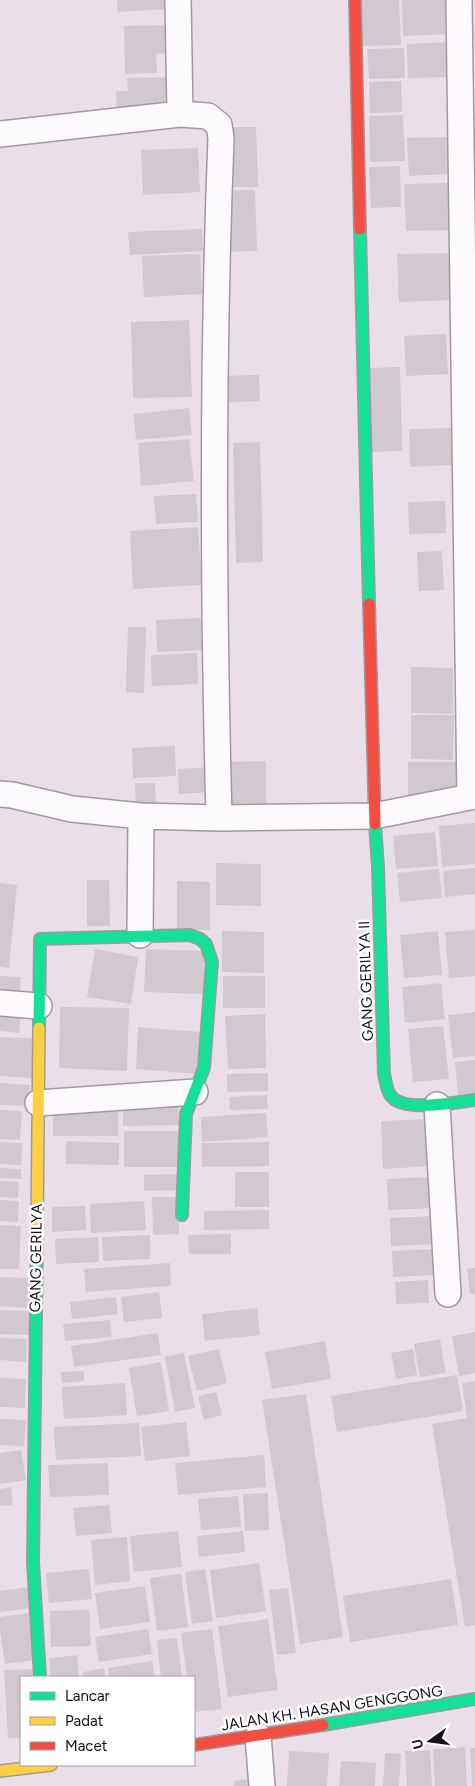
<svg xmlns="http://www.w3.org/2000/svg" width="475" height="1786" viewBox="0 0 475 1786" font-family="Figtree,sans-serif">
	<rect width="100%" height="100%" fill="#eadfe8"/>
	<path fill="#d2c9d0" d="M117 0H172V9L118 12Z
		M360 0H399L401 45 361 46Z
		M402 0H451L452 34 403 36Z
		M174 25 175 53 156 54 157 73 125 74 124 26Z
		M449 42 450 77 408 78 407 44Z
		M404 48 405 78 369 79 367 49Z
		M174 77 175 115 117 116 116 91H128L127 78Z
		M401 81 402 112 370 113 369 82Z
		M403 115 405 161 370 162 369 116Z
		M226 127H256L258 187H227Z
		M448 137 449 174 409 176 407 138Z
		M198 148 200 192 143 195 141 150Z
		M400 166 401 207 371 208 369 167Z
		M449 183 451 230 406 231 404 184Z
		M224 190H255L257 251 225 252Z
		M202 229 203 251 130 255 128 232Z
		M451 253 453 300 399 302 397 254Z
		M200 254 202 294 144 297 142 256Z
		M189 320 192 397 133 398 131 322Z
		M446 334 448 374 406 376 404 336Z
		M400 367 402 451 372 452 370 368Z
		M259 375 260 401 221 403V376Z
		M189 408 192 435 136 440 134 414Z
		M451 428 452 465 410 467 409 429Z
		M189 439 194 481 141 486 138 443Z
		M260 442 263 562 236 563 233 443Z
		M196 494 198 522 156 524 154 496Z
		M445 501 446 533 409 534 408 502Z
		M198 527 202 585 133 589 130 531Z
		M442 551 444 590 419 591 417 552Z
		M201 618 203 650 157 652 156 620Z
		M128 627H146L144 693 126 692Z
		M197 653 198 684 152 686 151 655Z
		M411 667 453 668V714L411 713Z
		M411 715H454L453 760 411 759Z
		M175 746 176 776 133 778 132 748Z
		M266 761V808H230L229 762Z
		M408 762H458V797L408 796Z
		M210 767 211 792 179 794 178 769Z
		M135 783H155L156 810H136Z
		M475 823V864L442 867 439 826Z
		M435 832 438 866 396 869 393 836Z
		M216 863 261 864V906L216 905Z
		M475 868V894L445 897 443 871Z
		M439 869 442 898 400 902 397 873Z
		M87 880H109L110 926H87Z
		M177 881 210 882V930H177Z
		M0 883 17 885 9 968 0 967Z
		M475 930V976L449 978 445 932Z
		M222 931 264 932V973L222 972Z
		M438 931 442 975 404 978 400 935Z
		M95 949 138 957 131 1004 87 997Z
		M146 949 205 951 203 994 144 992Z
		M0 976 21 977 19 1000 0 998Z
		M223 976H265V1008H223Z
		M441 983 445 1019 405 1023 402 987Z
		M60 1007 129 1008 127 1071 59 1068Z
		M0 1011 21 1013 19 1033 0 1031Z
		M475 1012V1056L453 1058 448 1015Z
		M265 1014 266 1068 228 1069 225 1016Z
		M443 1026 449 1079 413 1082 408 1029Z
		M138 1027 200 1032 197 1074 136 1069Z
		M0 1037 33 1038 32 1078 0 1076Z
		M475 1060V1094L458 1095 455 1062Z
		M268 1073V1091L227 1092V1074Z
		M0 1083 30 1085 29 1106 0 1105Z
		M267 1095 268 1109 230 1110 229 1097Z
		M178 1103 179 1125 123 1126V1105Z
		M53 1108H118V1136H53Z
		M0 1110 22 1111 20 1140 0 1139Z
		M266 1113 268 1137 202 1142 201 1117Z
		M431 1119 433 1166 383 1169 381 1121Z
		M124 1131H178V1167H124Z
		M66 1141 119 1143V1165L66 1164Z
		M0 1142 22 1143 21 1165 0 1164Z
		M269 1142V1166L202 1167V1143Z
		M0 1168 21 1169V1179L0 1178Z
		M235 1172H269V1207H235Z
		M179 1174V1190L144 1191V1175Z
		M432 1177 434 1208 388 1210 387 1179Z
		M0 1181 19 1182 18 1198 0 1197Z
		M152 1197H179V1234L153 1235Z
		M0 1200 19 1201 18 1222 0 1221Z
		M144 1201 146 1230 91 1233 90 1204Z
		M85 1206 86 1230 52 1232V1207Z
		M269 1210V1229L204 1230V1211Z
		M435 1216 436 1244 391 1246 390 1218Z
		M0 1225 21 1226 19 1269H0Z
		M231 1234V1254H189L188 1235Z
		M150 1235V1259L103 1261 102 1237Z
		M98 1237 99 1262 56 1264 55 1239Z
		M436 1249 437 1275 393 1277 392 1251Z
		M170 1263 171 1286 86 1292 84 1269Z
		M475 1268V1294H470L467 1269Z
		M0 1277 31 1278 29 1308 0 1306Z
		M428 1280 429 1303 396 1304 395 1282Z
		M159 1292 162 1318 124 1322 121 1297Z
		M116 1297 118 1314 72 1319 70 1302Z
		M257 1308 260 1335 205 1341 202 1314Z
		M0 1310 30 1311 29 1335 0 1334Z
		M110 1320 112 1337 65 1341 63 1324Z
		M475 1332V1373L459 1376 452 1336Z
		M158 1333 161 1355 74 1367 71 1346Z
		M0 1338 27 1339 26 1362 0 1360Z
		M440 1339 446 1373 420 1377 414 1344Z
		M325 1341 331 1379 272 1389 265 1352Z
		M219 1349 227 1383 197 1391 188 1356Z
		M413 1349 417 1375 396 1379 391 1353Z
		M184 1353 195 1408 175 1412 165 1357Z
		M161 1362 169 1411 137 1416 129 1368Z
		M84 1371V1381L62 1383 61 1372Z
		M457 1375 463 1411 337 1432 331 1396Z
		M0 1378 26 1379 25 1408 0 1407Z
		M475 1381V1625L465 1627 432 1424 467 1418 462 1383Z
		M125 1383 127 1415 64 1419 62 1387Z
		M216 1392 222 1415 204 1420 198 1396Z
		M306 1394 343 1637 300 1644 262 1400Z
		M0 1419 26 1420 24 1446 0 1445Z
		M186 1422 190 1456 145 1461 141 1427Z
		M139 1423 141 1456 56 1460 54 1427Z
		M21 1450 26 1480 0 1484V1453Z
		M264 1455 266 1487 178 1495 175 1463Z
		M108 1463 109 1495 50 1497 48 1465Z
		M11 1487 13 1505 0 1506V1489Z
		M268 1493 269 1530 245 1531 243 1494Z
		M238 1496 241 1527 201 1530 198 1499Z
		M109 1505 112 1533 76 1536 73 1508Z
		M178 1531 182 1567 134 1572 130 1536Z
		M243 1531 245 1552 199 1557 197 1536Z
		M127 1537 130 1581 95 1585 91 1540Z
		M259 1563 266 1611 216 1618 210 1570Z
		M89 1569 92 1599 49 1603 46 1573Z
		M205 1569 213 1621 192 1624 185 1572Z
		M181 1574 188 1627 157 1631 150 1578Z
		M451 1579 458 1625 350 1642 343 1596Z
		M145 1586 150 1622 100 1629 95 1593Z
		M29 1587 32 1608 0 1612V1591Z
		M288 1588 296 1653 277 1655 269 1590Z
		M89 1610 91 1646 51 1647 50 1611Z
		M30 1613 36 1660 5 1664 0 1631V1617Z
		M268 1619 278 1690 228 1697 218 1626Z
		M148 1629 152 1654 99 1662 95 1637Z
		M212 1629 222 1709 194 1712V1677H187L181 1633Z
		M177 1638 182 1677H161L157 1640Z
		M77 1655 79 1677H51L49 1658Z
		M152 1661 155 1677H109L108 1668Z
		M104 1668 106 1677H84L83 1672Z
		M34 1669V1677H21V1738H8L4 1670Z
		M465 1747 467 1786H435L433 1749Z
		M470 1748H475V1786H472Z
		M430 1750 432 1786H407L405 1751Z
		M289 1751 329 1753 327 1786H287Z
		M385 1753 401 1754 399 1786H383Z
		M341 1761 376 1763 375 1786H339Z
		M255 1778 256 1786H234L233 1781Z"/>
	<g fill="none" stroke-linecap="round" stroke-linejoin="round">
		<defs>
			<path id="street" d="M178 0 180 114
				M459 0 470 797
				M0 134 180 114 208 116 219 125 221 138C212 365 213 592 219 818
				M0 794 12 795 72 809 141 816 219 818 374 816 475 796
				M140 935 141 816
				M0 1003 39 1006
				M38 1103 195 1092
				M437 1105 448 1294
				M258 1736 262 1786"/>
			<path id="fast" d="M360 229 369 604
				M375 824 378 867 384 1074C386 1081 386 1090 391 1096 404 1113 456 1102 475 1100
				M39 1028 40 939 190 935 200 939 206 944 212 962 204 1068 186 1114 182 1215
				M37 1226 33 1562 40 1677
				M323 1725 475 1699"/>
			<path id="slow" d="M37 1226 39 1028
				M0 1771 51 1765"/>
			<path id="jam" d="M355 0 360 229
				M369 604 375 824
				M194 1745 323 1725"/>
		</defs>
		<use href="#street" stroke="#a0999f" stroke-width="28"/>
		<use href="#fast" stroke="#a0999f" stroke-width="14"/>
		<use href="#slow" stroke="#a0999f" stroke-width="14"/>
		<use href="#jam" stroke="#a0999f" stroke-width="14"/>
		<use href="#street" stroke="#fcfafc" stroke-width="25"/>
		<use href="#fast" stroke="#16e098" stroke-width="11"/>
		<use href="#slow" stroke="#ffcf43" stroke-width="11"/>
		<use href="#jam" stroke="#f24e42" stroke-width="11"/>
	</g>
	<g text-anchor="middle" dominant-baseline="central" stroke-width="5" stroke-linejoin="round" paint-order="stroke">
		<g font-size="15" fill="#150f15" stroke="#fff">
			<text transform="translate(366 981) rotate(-92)">GANG GERILYA II</text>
			<text transform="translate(36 1258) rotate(-89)">GANG GERILYA</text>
			<text transform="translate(332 1708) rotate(-9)">JALAN KH. HASAN GENGGONG</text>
		</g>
	</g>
	<rect x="20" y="1676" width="175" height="90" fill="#ffffff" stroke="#a19fa1"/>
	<rect x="30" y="1692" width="25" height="8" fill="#16e098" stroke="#a19fa1"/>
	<text x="65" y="1701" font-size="15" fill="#150f15">Lancar</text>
	<rect x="30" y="1717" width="25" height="8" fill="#ffcf43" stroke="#a19fa1"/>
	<text x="65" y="1726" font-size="15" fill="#150f15">Padat</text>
	<rect x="30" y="1742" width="25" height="8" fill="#f24e42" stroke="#a19fa1"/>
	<text x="65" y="1751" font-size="15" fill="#150f15">Macet</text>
	<g transform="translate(430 1741) rotate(256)" stroke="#ffffff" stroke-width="4" paint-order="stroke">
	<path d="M0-4L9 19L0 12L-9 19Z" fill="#150f15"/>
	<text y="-8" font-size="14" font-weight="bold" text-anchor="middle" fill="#150f15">U</text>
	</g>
</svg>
